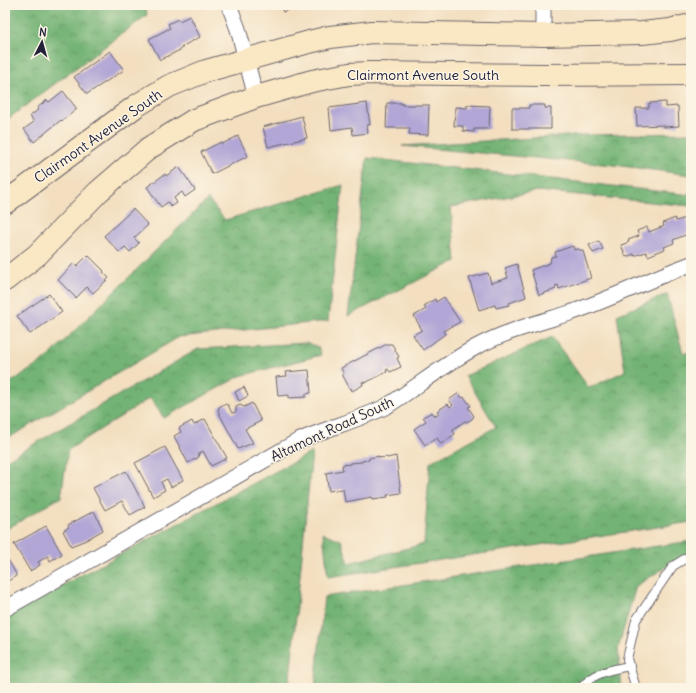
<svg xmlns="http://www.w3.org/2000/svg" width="696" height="693" viewBox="0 0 696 693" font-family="Delius,sans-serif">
	<defs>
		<pattern id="forest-crowns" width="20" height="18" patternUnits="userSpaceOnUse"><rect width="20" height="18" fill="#73b374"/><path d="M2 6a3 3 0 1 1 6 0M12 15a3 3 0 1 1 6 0" fill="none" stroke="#5e9160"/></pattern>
	</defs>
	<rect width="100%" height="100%" fill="#fcf5e5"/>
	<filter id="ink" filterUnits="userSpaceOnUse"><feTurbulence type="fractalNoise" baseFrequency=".025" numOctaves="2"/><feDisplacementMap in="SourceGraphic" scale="8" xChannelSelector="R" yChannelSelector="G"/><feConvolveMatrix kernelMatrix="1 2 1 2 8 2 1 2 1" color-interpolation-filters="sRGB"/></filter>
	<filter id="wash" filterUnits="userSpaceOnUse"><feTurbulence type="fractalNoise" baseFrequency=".012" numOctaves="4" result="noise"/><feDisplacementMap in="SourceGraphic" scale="16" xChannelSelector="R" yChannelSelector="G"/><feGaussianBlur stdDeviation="0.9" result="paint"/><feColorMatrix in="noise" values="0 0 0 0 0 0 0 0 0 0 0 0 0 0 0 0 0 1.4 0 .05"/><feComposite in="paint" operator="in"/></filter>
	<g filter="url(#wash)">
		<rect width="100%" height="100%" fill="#f3dfc0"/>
		<path fill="url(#forest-crowns)" stroke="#4a6a58" d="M5 5H145L147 15 5 121Z
			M691 133V175L614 165 402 146 584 135Z
			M367 158 691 195V206L538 191 451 207 456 261 348 316Z
			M343 185 328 321 179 337 5 440V386L45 360 208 199 225 220Z
			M667 294 683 353 691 352V522L328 577 323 533 341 540 349 563 424 544 430 462 496 427 465 376 552 337 589 388 625 371 617 315Z
			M306 343 318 347 321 355 240 376 164 418 150 398 68 450 61 497 5 530V461L198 349Z
			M312 452 289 688H5V616Z
			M691 541V551L636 586 618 649 622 688H315L324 597Z"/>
		<g id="blocks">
			<path fill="#b1a6d6" d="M281 5H315L296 11 295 8 283 12Z
				M190 16 200 37 181 47 182 49 160 60 149 39 170 28 168 24 178 19 179 21Z
				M110 51 124 70 87 94 74 77Z
				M63 91 77 109 62 121 61 120 34 142 24 129 34 122 30 116 38 110 37 108 47 100 49 102Z
				M666 102V107L678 106 679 126 664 127V125L637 126 636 108H649V103Z
				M367 103 370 125H367L368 133 353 135 352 127 331 130 329 108Z
				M387 103H402V105H429L428 135 409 134 410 128H386Z
				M467 105 490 106 489 129H474V132L463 131V126H454L455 107 467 108Z
				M529 105H545V108H551V129H512V108H529Z
				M302 116 307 138 268 147 263 127Z
				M238 136 248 156 212 174 201 152 221 142 222 144Z
				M5 152 10 159 5 163Z
				M179 167 195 190 185 197 182 192 174 198 177 203 171 207 168 202 161 207 147 187 165 174 166 176Z
				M133 209 148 225 134 238 139 243 130 252 125 247 119 252 104 236Z
				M675 218 676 221 686 218 691 232 687 233 688 234 673 240 674 243 664 247 665 249 648 256 646 252 634 256V254L626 257 621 245 629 242 628 240 639 236 637 231 647 227 649 232 664 226 663 223Z
				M599 241 603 249 593 253 589 245Z
				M573 246 574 250 578 249 583 251 591 278 559 289 558 285 555 286 556 289 539 295 531 270 550 263 551 257 556 256 555 252Z
				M88 255 104 271 103 272 109 278 93 293 87 287 76 298 58 280 74 263 77 266Z
				M517 264 526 297 509 303V305L496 308 495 305 479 310 469 278 488 273 491 283 508 278 505 268Z
				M49 294 62 312 30 334 17 316Z
				M444 297 460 322 443 331 445 334 423 350 413 335 422 330 414 316 426 309 424 306 435 299 436 302Z
				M387 344H392L399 357 397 358 401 367 390 372 388 369 386 370 387 372 365 383 364 382H362L363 385 352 391 351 388 350 389 342 374H344L341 368Z
				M309 370 311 393 306 394V397L289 398V395L278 396 276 377 287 376 286 372Z
				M244 387 248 396 239 401 235 392Z
				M459 393 462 398 464 397 471 406 468 407 474 416 472 419 467 422 465 421 452 430 455 434 441 444 437 438 425 445 414 429 426 421 423 417 432 412 434 415 436 414V416L439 414 437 411 448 404 450 407 453 405 449 400Z
				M252 403 261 421 245 429 253 443 238 449 218 411 219 407 224 404 228 405 232 413 236 412V407L240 405 244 407Z
				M205 419 227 458 211 466 203 451 198 454 199 457 188 463 174 436 181 432 179 428 192 421 194 425Z
				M165 447 183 480 171 487 167 479 161 482 165 490 153 497 135 463Z
				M379 456V458L386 457 387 458 396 456 401 493 387 495 388 497 373 499 372 497 345 502 343 489 329 491 326 473 343 470 342 465 350 464V463L362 462V461L369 460V458Z
				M126 471 145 507 130 515 122 501 105 510 93 488Z
				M94 511 103 530 86 540 71 546 63 531 69 527 68 525Z
				M46 526 62 554 50 561 48 556 38 562 40 565 30 571 14 544Z
				M5 554 16 574V576L8 581 5 575Z"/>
		</g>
	</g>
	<g filter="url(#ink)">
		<use href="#blocks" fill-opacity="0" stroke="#6b646a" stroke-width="1"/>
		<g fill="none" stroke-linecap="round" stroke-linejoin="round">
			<defs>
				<path id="lane" d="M581 688C592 673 612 669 630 666
					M636 688 627 659 636 620 673 566 691 555"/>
				<path id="street" d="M229 5 238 29 256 97
					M543 35V5
					M5 609 298 441C327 428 359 420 387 406 417 387 445 364 476 347 506 331 538 323 570 313 611 299 650 279 691 264"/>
				<path id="secondary" d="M5 203 136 106 169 86 206 71 309 42 330 37 372 32 543 35 642 33 670 30 691 25
					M5 280 37 255 98 192 149 148 194 120 256 97 312 81 349 74 369 73 542 75 691 74"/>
			</defs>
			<use href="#lane" stroke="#6b646a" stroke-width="10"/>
			<use href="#street" stroke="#6b646a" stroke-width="17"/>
			<use href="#secondary" stroke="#6b646a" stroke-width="24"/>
			<use href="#lane" stroke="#fff" stroke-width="8"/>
			<use href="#street" stroke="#fff" stroke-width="15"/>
			<use href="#secondary" stroke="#fae7c3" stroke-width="22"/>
		</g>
	</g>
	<g text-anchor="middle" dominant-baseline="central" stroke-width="3" stroke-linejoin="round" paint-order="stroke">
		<g font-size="14" fill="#22223b" stroke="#fcf5e5">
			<text x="423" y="75">Clairmont Avenue South</text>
			<text transform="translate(98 136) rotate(-35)">Clairmont Avenue South</text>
			<text transform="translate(332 429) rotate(-25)">Altamont Road South</text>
		</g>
	</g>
	<rect width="696" height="693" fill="none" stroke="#fcf5e5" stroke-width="20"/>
	<g transform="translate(42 42) rotate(6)" stroke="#fcf5e5" stroke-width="3" paint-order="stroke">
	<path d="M0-3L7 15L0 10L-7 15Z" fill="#22223b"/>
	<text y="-6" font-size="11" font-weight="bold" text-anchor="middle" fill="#22223b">N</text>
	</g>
</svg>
